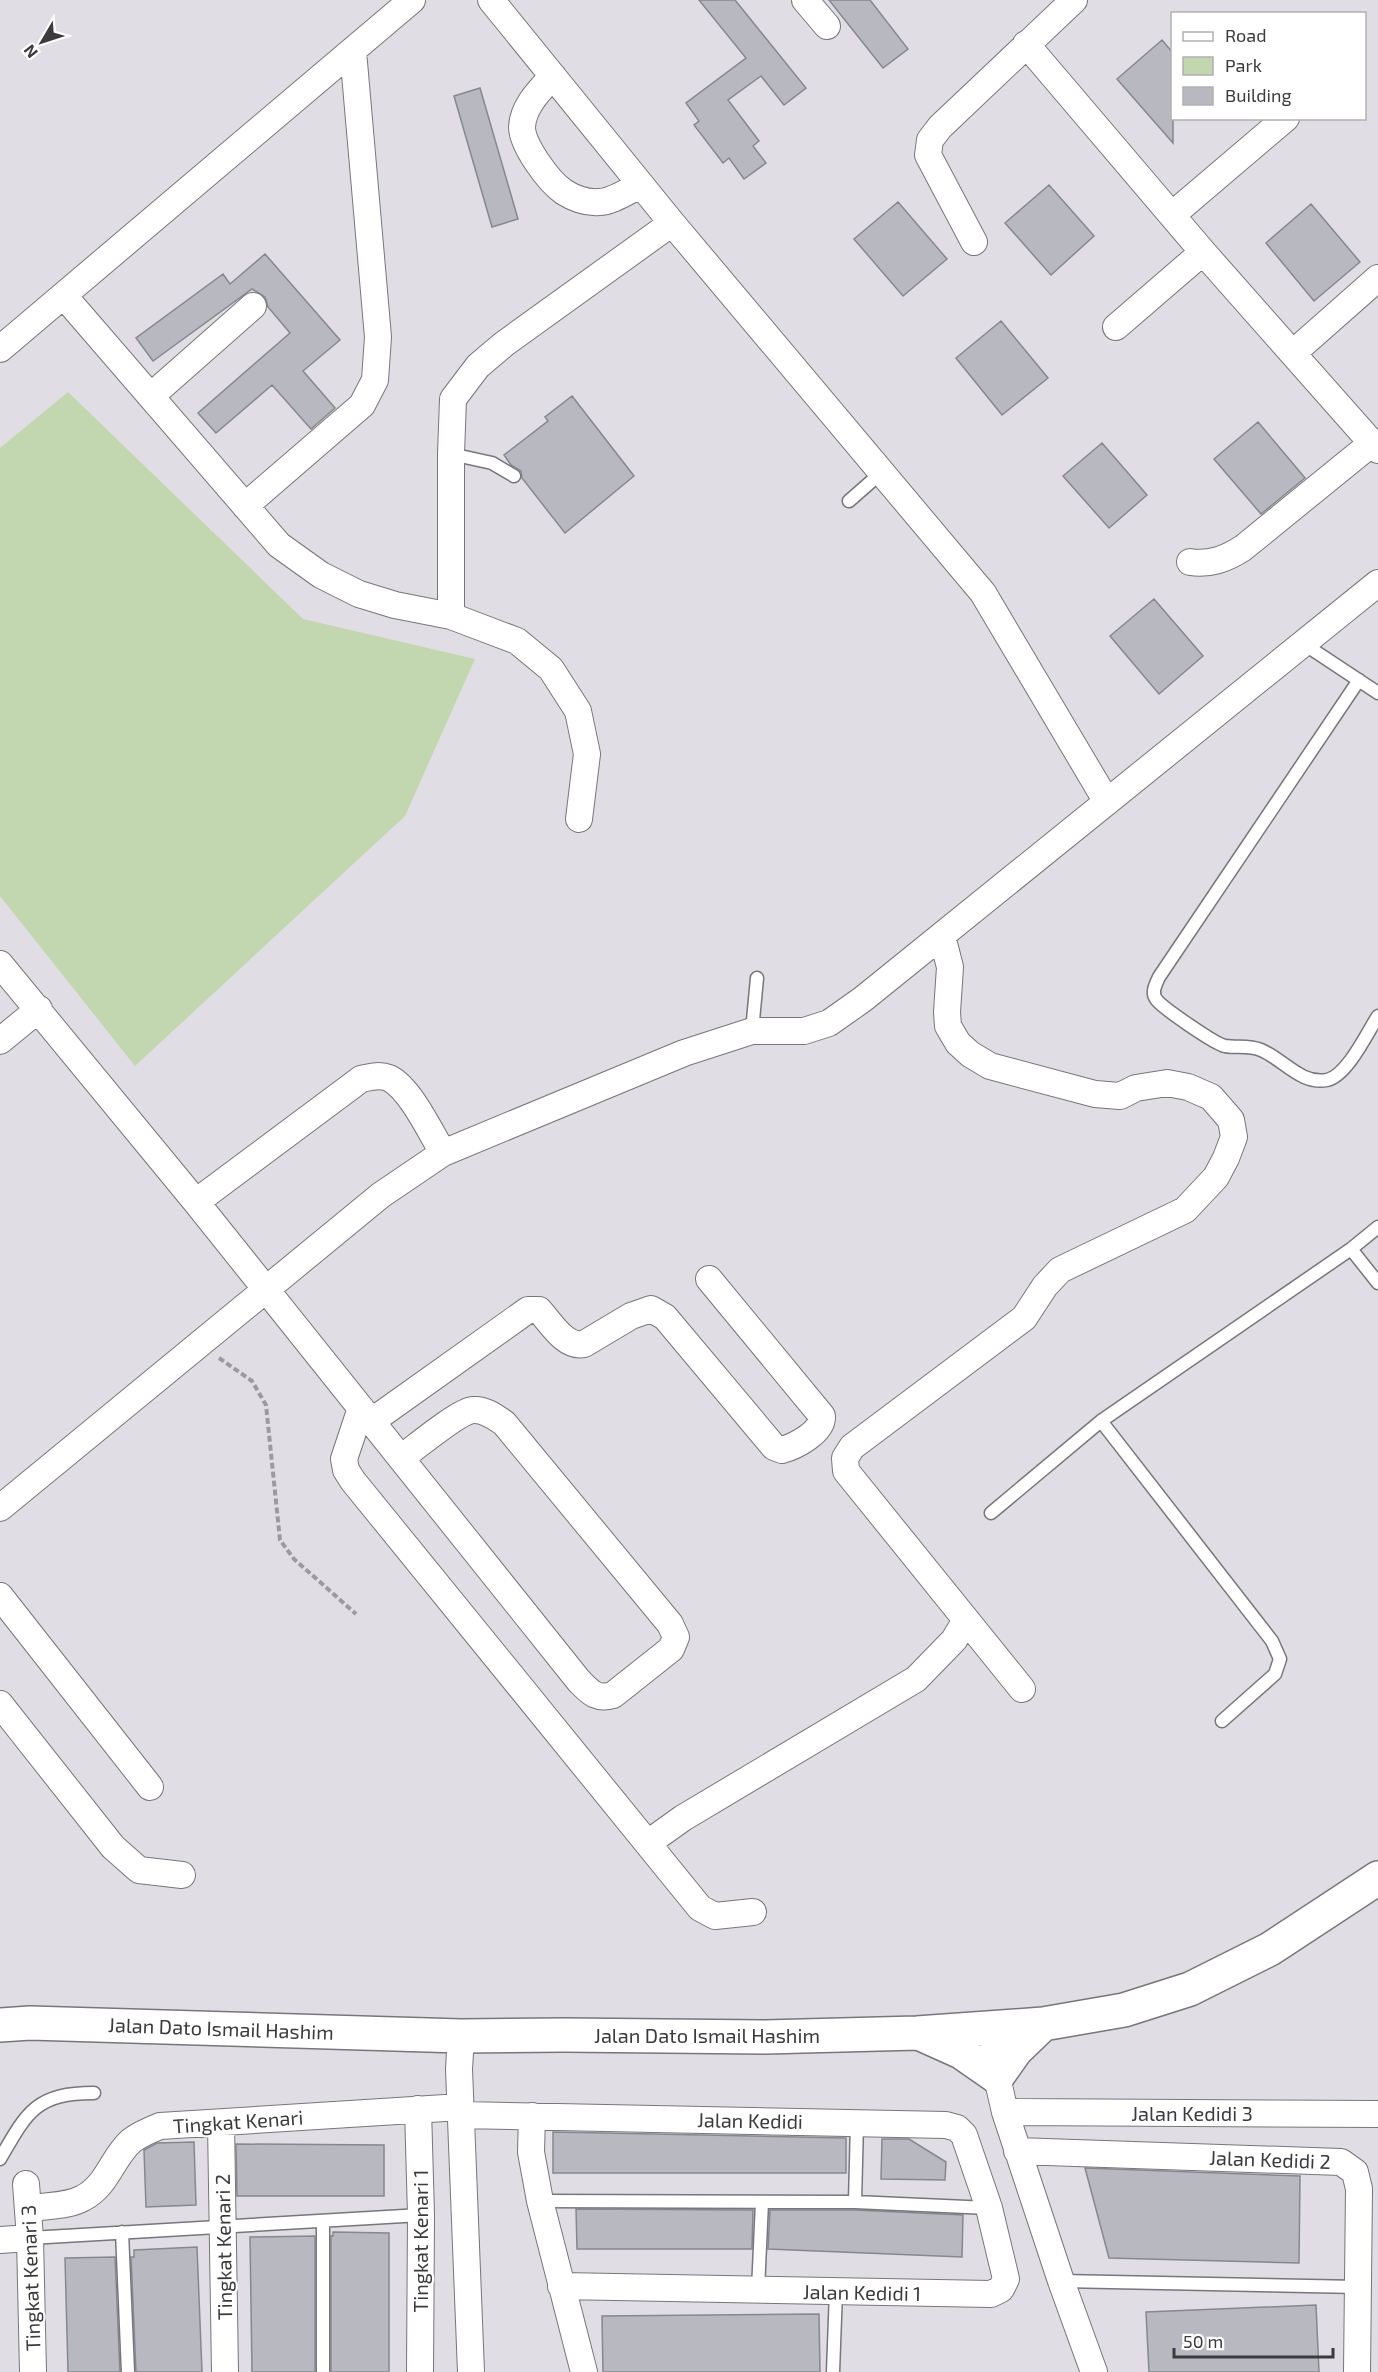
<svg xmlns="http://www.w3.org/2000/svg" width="1378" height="2372" viewBox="0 0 1378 2372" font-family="'Exo 2',sans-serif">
	<rect width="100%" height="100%" fill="#e1dde4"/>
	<path fill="#c2d6b0" d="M68 392 303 619 475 659 405 816 135 1066 0 896V448Z"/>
	<path fill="#b8b9c0" stroke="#87878e" stroke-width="1.5" d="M699 0H735L806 88 784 105 761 76 728 100 759 141 753 146 766 163 744 179 729 158 723 163 694 125 699 121 686 103 746 58Z
		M829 0H870L908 49 883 68Z
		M1162 40 1173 53V143L1117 79Z
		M480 88 518 219 492 227 454 96Z
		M1049 185 1094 236 1051 275 1005 223Z
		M898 202 947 259 903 296 854 239Z
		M1311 204 1360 262 1314 301 1266 243Z
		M265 254 340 340 303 371 335 408 311 429 272 385 216 433 198 413 290 333 268 307 265 297 252 289 153 361 136 338 223 274 230 284Z
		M1001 321 1048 378 1002 415 956 358Z
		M572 396 634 476 565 533 522 478 521 471 511 465 504 455 548 421 545 417Z
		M1258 422 1305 478 1261 514 1214 459Z
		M1102 443 1147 495 1109 528 1063 476Z
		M1154 599 1203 656 1159 694 1110 636Z
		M553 2132 846 2138V2173H553Z
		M882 2139H909L946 2162 945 2180 881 2179Z
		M194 2142 196 2205 146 2207 144 2150 157 2143Z
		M236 2144 384 2145V2196H237Z
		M1085 2168 1300 2176 1299 2263 1109 2258Z
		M576 2209 753 2210 752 2249H577Z
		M770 2210H855L963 2215 962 2257 768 2249Z
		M333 2232 389 2233V2372H331V2236H333Z
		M315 2236V2372H252L250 2237Z
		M197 2247 202 2372H136L131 2257H134V2250Z
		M115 2257 120 2372H68L65 2258Z
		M1316 2305 1319 2372H1149L1146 2312Z
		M819 2314 820 2372H603L602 2316Z"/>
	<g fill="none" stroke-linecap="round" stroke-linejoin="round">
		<defs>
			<path id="lane" d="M451 454 492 463 514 476
				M849 501 882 472
				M1304 644 1378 693
				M1359 680 1159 977C1156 984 1151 992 1156 999 1161 1007 1215 1044 1225 1046 1237 1048 1249 1045 1261 1050 1283 1059 1301 1085 1327 1080 1347 1076 1367 1033 1378 1016
				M752 1031 757 978
				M1351 1249 1378 1283
				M1101 1421 1272 1641 1280 1659 1275 1674 1222 1721
				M991 1513 1101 1421 1351 1249 1378 1227
				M0 2159C27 2112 36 2093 94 2093
				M540 2201 855 2202 989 2208
				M855 2202 857 2122
				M323 2222V2372
				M122 2232 128 2372
				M30 2238 421 2215
				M1061 2281 1359 2287
				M758 2290 762 2202
				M833 2372 836 2291"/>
			<path id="street" d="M491 0 672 223 983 593 1107 802
				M805 0 827 26
				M1026 44 1203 252 1378 450
				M553 76C540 90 523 106 522 127 522 145 549 182 564 192 575 199 586 203 599 202 612 202 629 190 641 185
				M1172 215 1286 118
				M974 242 928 155 930 140 940 127 1074 0
				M64 296 279 545 321 575 359 594 395 605 451 616 517 641 551 669 578 711 587 754 579 819
				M1116 327 1203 252
				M0 349 412 0
				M1293 353 1378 278
				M151 396 253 306
				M245 506 362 405 375 380 378 337 353 51
				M1190 562C1210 565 1226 559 1243 548L1372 443
				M451 616V454L453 399 478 366 504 344 672 223
				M942 936 950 967 947 1012 948 1026 958 1043 970 1054 990 1066 1095 1094 1120 1096 1136 1088 1167 1083 1188 1087 1211 1097 1231 1120 1234 1137 1226 1158 1216 1177 1185 1210 1060 1270 1045 1286 1024 1318 852 1447 845 1458 846 1471 1022 1689
				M0 964 196 1202 579 1681C590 1692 596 1700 613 1695L671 1649 676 1637 670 1624 504 1423C495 1417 485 1409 473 1410 459 1411 415 1448 401 1458
				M0 1041 39 1009
				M196 1202 361 1079C370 1077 379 1074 389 1078 410 1088 431 1133 443 1153
				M361 1408 344 1459 346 1470 353 1481 700 1908 715 1916 753 1912
				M372 1421 528 1310H539C551 1323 565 1348 584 1344L631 1316 651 1309 665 1317 774 1447 782 1450C796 1446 823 1432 822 1416L709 1279
				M0 1508 381 1195 443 1153 684 1053 752 1031H804L829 1023 863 999 1378 583
				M0 1596 150 1787
				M0 1704 113 1847 139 1870 182 1875
				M648 1843 683 1818 916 1679 954 1640 966 1620
				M992 2027 997 2077 1005 2112 1061 2281 1094 2372
				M461 2036 459 2069 471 2372
				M418 2109 421 2215 420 2372
				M1005 2112 1378 2114
				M461 2115 946 2125 957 2128 964 2135 989 2208 1006 2279 1001 2289 991 2294 561 2286
				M532 2116 531 2152 540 2201 584 2372
				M221 2123 225 2372
				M1017 2151 1341 2162 1355 2172 1359 2189 1357 2372
				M26 2184 30 2238 33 2372
				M28 2209C46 2205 67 2207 83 2198 107 2186 112 2158 131 2141 140 2134 150 2130 160 2126L461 2107
				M0 2240 30 2238"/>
			<path id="primary" d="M0 2025 30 2023 461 2036 564 2035 765 2037 917 2033 1043 2024 1124 2010 1190 1989 1270 1949 1378 1878
				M921 2034 961 2052 997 2077 1016 2050 1043 2024"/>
		</defs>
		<use href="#lane" stroke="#78757b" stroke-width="15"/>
		<use href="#street" stroke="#78757b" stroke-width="28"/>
		<use href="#primary" stroke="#78757b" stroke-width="36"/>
		<path stroke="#9d9a9f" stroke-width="4" stroke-dasharray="6 3" stroke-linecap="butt" d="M219 1358 252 1381 266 1405 280 1540 294 1559 356 1614"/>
		<use href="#lane" stroke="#fff" stroke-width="12"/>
		<use href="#street" stroke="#fff" stroke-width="26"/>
		<use href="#primary" stroke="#fff" stroke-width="33"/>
	</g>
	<g text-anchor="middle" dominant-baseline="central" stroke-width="4.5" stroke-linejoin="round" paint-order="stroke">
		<g font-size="20" fill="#3b3a3c" stroke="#fff">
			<text transform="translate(221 2028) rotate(2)">Jalan Dato Ismail Hashim</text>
			<text x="707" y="2035">Jalan Dato Ismail Hashim</text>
			<text x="1192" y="2113">Jalan Kedidi 3</text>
			<text transform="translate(750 2120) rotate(1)">Jalan Kedidi</text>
			<text transform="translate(238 2121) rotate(-4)">Tingkat Kenari</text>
			<text transform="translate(1270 2159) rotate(2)">Jalan Kedidi 2</text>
			<text transform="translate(420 2241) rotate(-90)">Tingkat Kenari 1</text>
			<text transform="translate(223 2247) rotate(-91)">Tingkat Kenari 2</text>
			<text transform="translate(30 2278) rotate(-92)">Tingkat Kenari 3</text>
			<text transform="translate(862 2292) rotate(1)">Jalan Kedidi 1</text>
		</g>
	</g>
	<rect x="1171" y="12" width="195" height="108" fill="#ffffff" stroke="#b1b0b1" stroke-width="1.5"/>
	<rect x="1183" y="32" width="30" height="9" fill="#ffffff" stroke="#b1b0b1" stroke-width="1.5"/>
	<text x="1225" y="42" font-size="18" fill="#3b3a3c">Road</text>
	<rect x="1183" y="57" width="30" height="18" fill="#c2d6b0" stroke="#b1b0b1" stroke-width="1.5"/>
	<text x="1225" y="72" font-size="18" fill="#3b3a3c">Park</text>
	<rect x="1183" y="87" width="30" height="18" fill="#b8b9c0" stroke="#b1b0b1" stroke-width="1.5"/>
	<text x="1225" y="102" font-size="18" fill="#3b3a3c">Building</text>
	<g transform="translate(42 42) rotate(231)" stroke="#ffffff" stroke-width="4.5" paint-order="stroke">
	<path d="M0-4.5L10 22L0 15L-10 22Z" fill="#3b3a3c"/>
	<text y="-9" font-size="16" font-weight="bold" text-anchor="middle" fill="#3b3a3c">N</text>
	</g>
	<path d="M1174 2348v9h159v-9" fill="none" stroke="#3b3a3c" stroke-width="3"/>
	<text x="1183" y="2348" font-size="18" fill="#3b3a3c" stroke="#ffffff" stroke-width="4.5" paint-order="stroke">50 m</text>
</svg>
